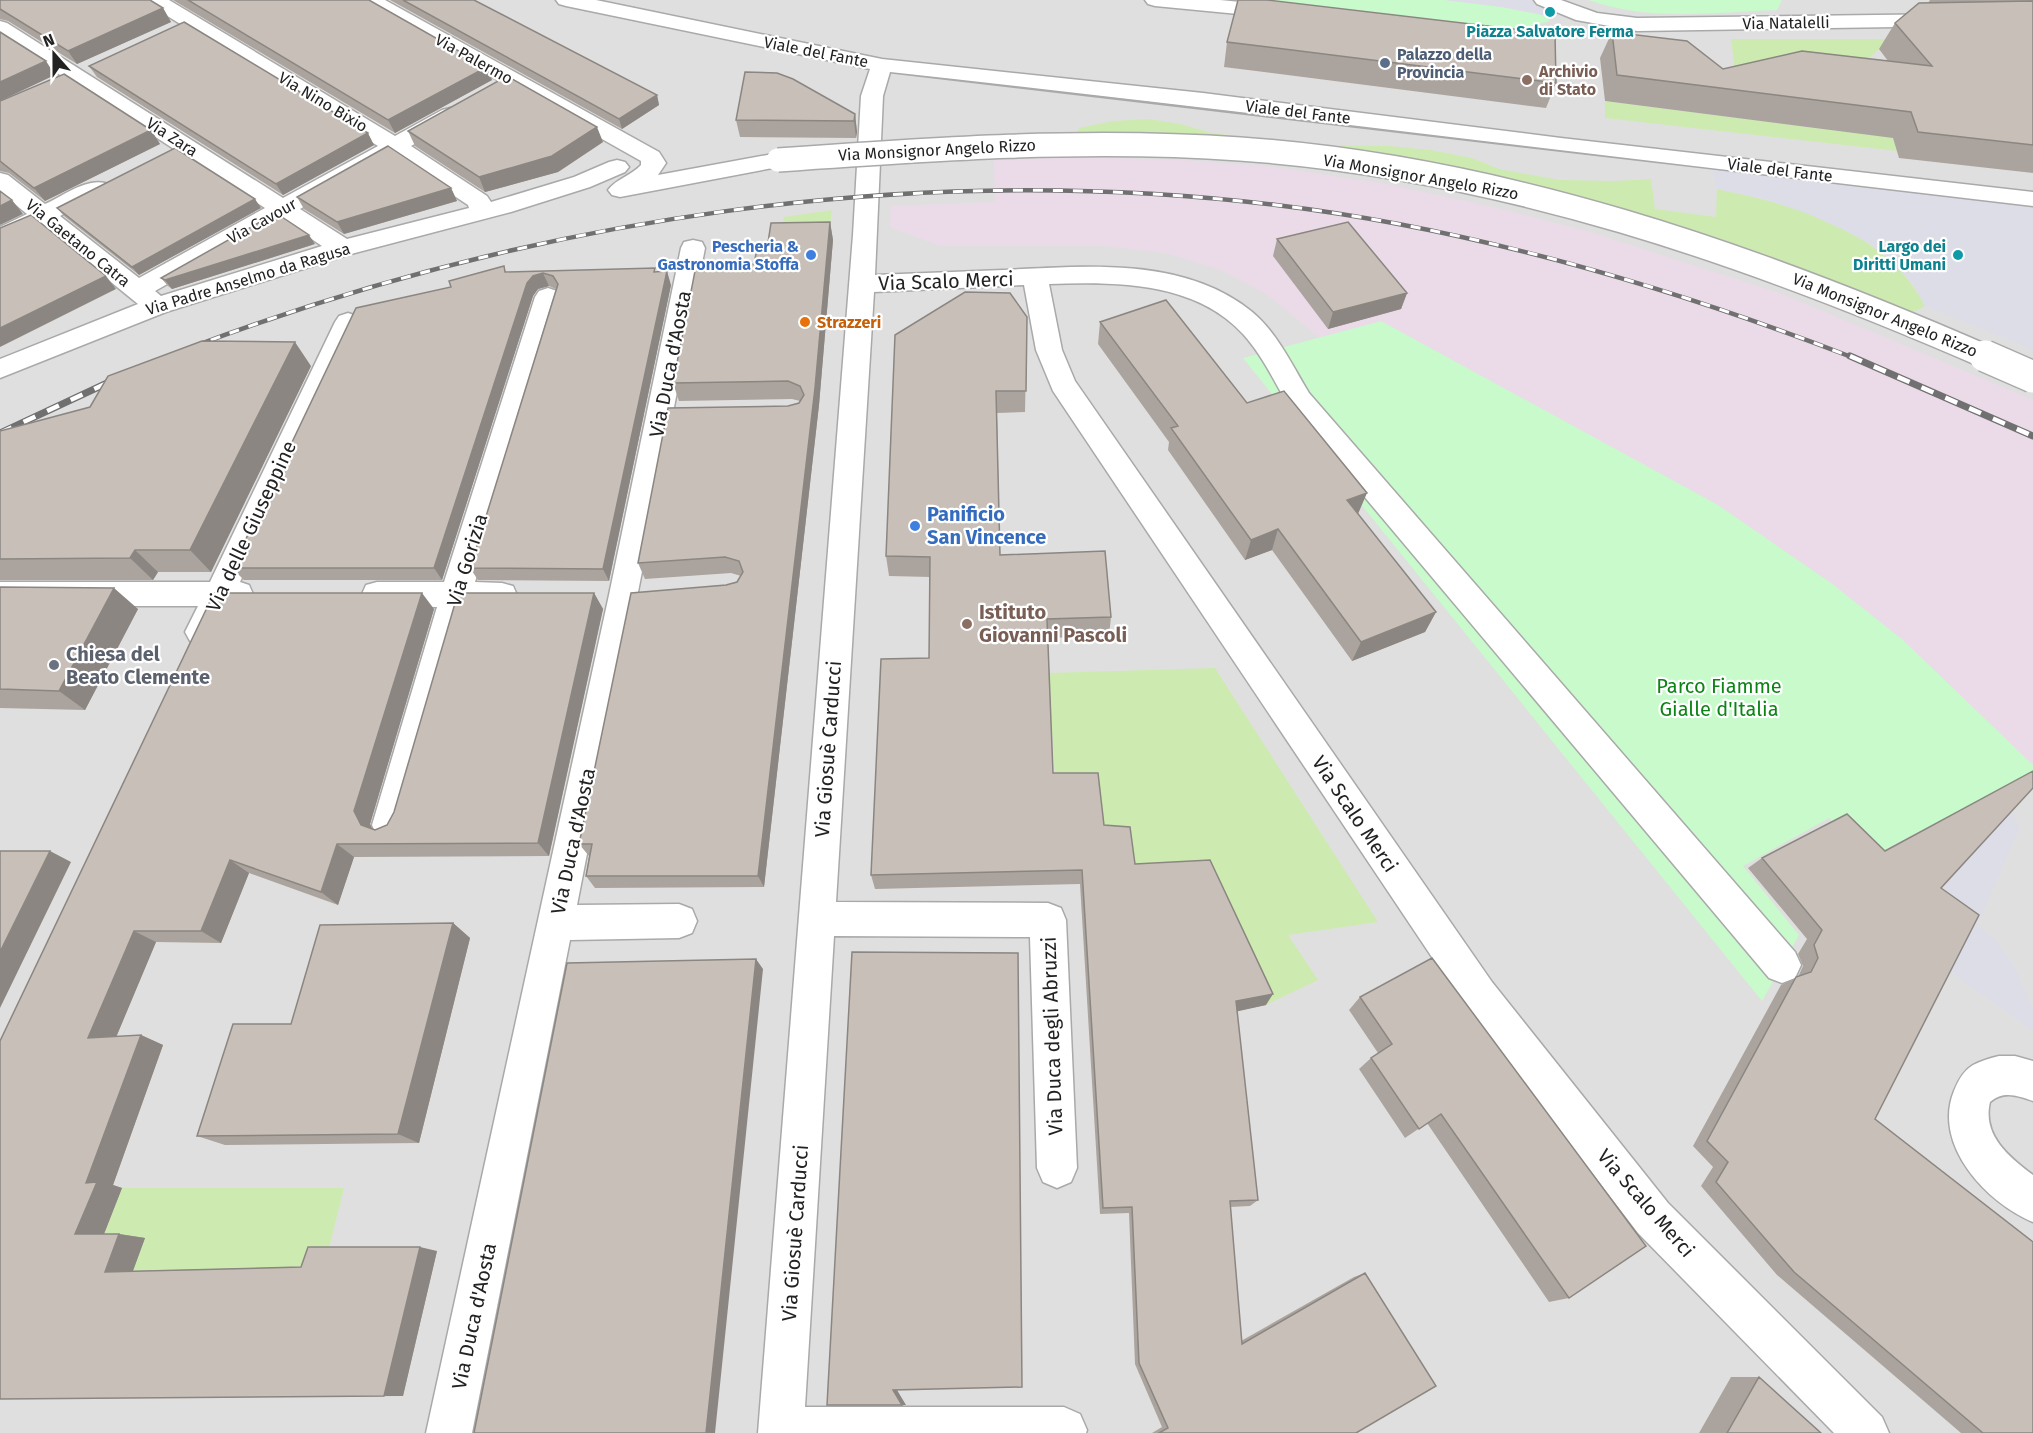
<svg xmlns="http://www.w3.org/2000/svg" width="2033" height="1433" viewBox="0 0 2033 1433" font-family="'Fira Sans',sans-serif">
	<rect width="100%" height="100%" fill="#f2efe9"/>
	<path fill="#e0dfdf" d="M0 0H2033V1433H0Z"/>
	<path fill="#ebdbe8" d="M1077 157 1182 160 1274 167 1386 184 1497 208 1586 231 1782 294 2033 400V765L1903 640 1831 583 1718 505 1381 321 1320 338 1265 293 1221 270 1166 253 1104 246H940L890 227 891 206 995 202 994 160Z"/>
	<path fill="#cdebb0" d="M1731 39H1890L1867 60 1897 151 1605 118V101L1870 135 1735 71Z
		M1149 119 1180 124 1212 133 1304 145 1389 146 1430 150 1472 158 1499 169 1559 180 1615 181 1651 179 1655 209 1716 217 1717 189C1795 205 1886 230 1925 306L1911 313 1523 186 1075 136 1079 128 1113 121Z
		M832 210 829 232 781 234 784 217Z
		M1215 668 1378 922 1288 935 1318 980 1266 1005 1131 878 1056 790 1048 673Z
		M122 1188H344L328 1252 87 1398 102 1239Z"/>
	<path fill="#c8facc" d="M1248 0H1445L1502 7 1548 16 1549 21 1540 24 1514 28Z
		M1589 0H1782L1777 10C1714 12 1649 22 1589 0Z
		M1381 321 1718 505 1831 583 1903 640 2033 765V772L1869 858 1829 818 1743 866 1799 935 1762 1001 1243 358Z"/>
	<path fill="#dddde8" d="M1445 0H1544L1583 17 1548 16 1502 7Z
		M1710 162 2033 199V350L1925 306 1913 284 1895 264 1872 245 1842 229 1804 212 1764 199 1717 189Z
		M1992 795 2015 817 2020 828 1977 925 1994 938 2013 963 2033 1009V1031L1940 965 1924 897Z"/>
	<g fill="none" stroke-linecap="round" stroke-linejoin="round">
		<defs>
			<path id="minor" d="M145 0H169L395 136 442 110 450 108 458 110 461 115 458 120 411 146 487 196 491 202 574 177 609 162 617 160 625 162 629 167 625 172 590 187 511 212 351 254 166 312 0 378V359L138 304 42 226 0 245V227L27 214 0 192V173L8 175 45 204C63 196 86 178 105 183L109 188 105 193 60 216 139 278 265 208 0 36V21L7 23 283 198 378 146 148 4ZM394 156 468 205 469 208 347 239 300 209ZM282 219 322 246 161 296 155 291Z
				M360 0H385L659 152 666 163 658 175 778 153 786 155 790 160 786 165 778 167 620 197 612 195 608 190C616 179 632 175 641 165V161L363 4Z
				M556 0H596L882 59 1203 93 1561 138 2033 192V206C1652 162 1272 114 890 72L883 96 875 275C918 273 960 272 1003 270 1084 266 1183 256 1251 311 1277 332 1292 365 1309 393L1795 952 1801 965 1795 978 1782 983 1769 978 1289 407C1275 382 1262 355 1243 334 1194 281 1115 282 1049 284L1062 350 1075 381 1492 982 1668 1203 1882 1417 1889 1433H1834L1638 1233 1466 1008 1053 391 1036 350 1024 285 874 292 836 902 1048 903 1061 908 1066 920 1077 1168 1071 1182 1057 1188 1043 1182 1037 1168 1030 937 834 936 805 1407H1064L1080 1414 1087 1430 1086 1433H758L853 235 861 96 870 69 566 6 559 4Z
				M1145 0H1220L1281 6 1288 8 1291 12 1288 16 1281 18 1155 6 1148 4Z
				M1534 0H1561L1597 13 1637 18 2033 13V25L1637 31 1576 20 1537 4Z
				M693 240 702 242 705 248 577 905 679 904 692 909 697 921 692 933 679 938 570 940 472 1433H426L609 595 681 248 684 242Z
				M548 288 557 291 561 297 475 582 502 583 513 586 517 595 513 604 502 607H468L406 825 401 836 389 841 377 836 372 825 437 607 377 606 366 603 362 594 366 585 377 582H444L535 297 539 291Z
				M348 313 357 316 361 322 240 582 249 585 253 594 249 603 229 606 212 641 201 645 190 641 185 632 198 606H0V582H210L335 322 339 316Z
				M1999 1056H2015L2033 1061V1101C2018 1096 2004 1090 1990 1102 1982 1135 2009 1157 2033 1175V1222C1987 1203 1932 1145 1954 1091 1958 1081 1963 1071 1973 1065 1981 1061 1990 1058 1999 1056Z"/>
		</defs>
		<use href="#minor" stroke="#a9a9a9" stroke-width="3"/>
		<use href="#minor" fill="#fff" fill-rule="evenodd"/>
		<defs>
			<path id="rail-far1" d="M192 347C535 218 912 161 1276 205 1475 229 1668 286 1854 358"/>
			<path id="rail" d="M1850 356 2033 436
				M0 433 120 377"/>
		</defs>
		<use href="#rail-far1" stroke="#707070" stroke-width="4.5"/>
		<use href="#rail" stroke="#707070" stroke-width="7"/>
		<use href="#rail-far1" stroke="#fff" stroke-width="3" stroke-dasharray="10" stroke-linecap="butt"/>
		<use href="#rail" stroke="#fff" stroke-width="4.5" stroke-dasharray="13" stroke-linecap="butt"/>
		<defs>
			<path id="minor-bridge-far1" d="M778 160C932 149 1086 138 1240 149 1500 167 1751 254 1989 358"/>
			<path id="minor-bridge" d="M1985 356 2033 377"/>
		</defs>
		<use href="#minor-bridge-far1" stroke="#a9a9a9" stroke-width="26" stroke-linecap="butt"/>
		<use href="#minor-bridge" stroke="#a9a9a9" stroke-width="34" stroke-linecap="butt"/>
		<use href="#minor-bridge-far1" stroke="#fff" stroke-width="23"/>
		<use href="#minor-bridge" stroke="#fff" stroke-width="31"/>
	</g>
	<path fill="#aba49e" d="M0 0 163 8 171 22 77 64 8 21 0 19Z
		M173 0H369L492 80 395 133Z
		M390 0H474L657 95 659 105 622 129Z
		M1930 0H2033V173L1899 158 1893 138 1605 101 1600 58 1612 32 1723 69 1888 61 1879 49 1895 23 1928 3Z
		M1227 42 1556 83 1546 108 1224 67Z
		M89 66 374 145 283 195 97 77Z
		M0 101 151 130 160 144 45 201 9 173 0 171Z
		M855 114 857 132 856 138 740 137 736 120Z
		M408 131 603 142 558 172 485 192 415 146Z
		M451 188 457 201 344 234 304 209 297 197Z
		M57 208H261L139 275 64 216Z
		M830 222 833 240 819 405 764 887 595 888 586 876 589 856 579 844 726 585 737 582 741 576 731 573 645 579 638 563 788 406 799 403 800 401 792 399 679 401 673 383 754 264 767 249Z
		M1277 239 1407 293 1401 309 1328 329 1273 256Z
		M315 244 172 289 168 286 161 278Z
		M504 266 506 272H656L671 285 609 581 478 580 470 568 556 289 549 286 538 289 533 296 442 580H244L232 568 451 287Z
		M1027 317 1025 412 997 413 1000 555 1111 617 1109 636 1048 638 1053 773 1104 825 1135 864 1266 1005 1237 1011 1258 1200 1250 1206 1230 1207 1241 1341 1354 1277 1365 1273 1356 1433H1152L1162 1427 1135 1364 1129 1213 1100 1214 1080 884 875 889 871 875 929 658 930 577 889 576 886 556Z
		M1100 322 1247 403 1358 514 1436 612 1425 632 1352 661 1272 550 1245 560 1168 450 1169 442 1098 344Z
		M311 366 211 572H158L153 580H0V431L90 407Z
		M0 587 138 609 85 710 0 708Z
		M594 593 603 609 549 856 354 857 338 905 249 873 221 943 156 942 116 1037 141 1035 163 1045 113 1185 122 1188 104 1234H119L145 1238 133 1271 301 1267 437 1251 403 1396 0 1399V1041L434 609 370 824 372 829 375 830 387 825Z
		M1885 851 1941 888 1875 1119 2033 1433H1961L1777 1275 1701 1186 1713 1167 1693 1146 1781 985 1798 977 1803 966 1798 954 1807 939 1748 868 1762 858Z
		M453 923 470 938 419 1143 225 1145 197 1136 291 1024Z
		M1360 997 1569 1298 1549 1302 1427 1123 1405 1138 1359 1069 1371 1058 1378 1053 1349 1010Z
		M1731 1377H1759L1821 1433H1699Z"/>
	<path fill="#8b8681" d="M163 8 171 22 77 64 68 51Z
		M46 61 55 75 0 101V82Z
		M487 67 492 80 395 133 388 120Z
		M657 95 659 105 622 129 619 119Z
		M855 114 857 132 856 138 854 121Z
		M597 127 603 142 558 172 485 192 479 177Z
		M151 130 160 144 45 201 34 188Z
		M368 133 374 145 283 195 276 184Z
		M451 188 457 201 344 234 337 222Z
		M255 199 261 208 139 275 132 267Z
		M12 200 23 214 0 225V206Z
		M830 222 833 240 819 405 764 887 758 876Z
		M309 235 315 244 172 289 165 280Z
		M667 271 671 285 609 581 603 569Z
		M543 273 549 286 538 289 533 296 442 580 434 568 527 283 533 276Z
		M106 276 116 289 0 347V328Z
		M1407 293 1401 309 1328 329 1333 312Z
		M295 342 311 366 211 572 190 550Z
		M1367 493 1358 514 1347 500Z
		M1278 529 1272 550 1245 560 1251 540Z
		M135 550 158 572 153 580 130 558Z
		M114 588 138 609 85 710 59 691Z
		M422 593 434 609 370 824 376 838 361 825 354 811Z
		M594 593 603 609 549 856 538 843Z
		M1436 612 1425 632 1352 661 1361 642Z
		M337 844 354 857 338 905 321 892Z
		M50 851 71 862 0 1008V952Z
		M230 860 249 873 221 943 201 931Z
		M453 923 470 938 419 1143 398 1134Z
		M134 931 156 942 112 1047 88 1038Z
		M756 959 763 969 715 1433H706Z
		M1273 994 1266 1005 1230 1013 1236 1001Z
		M141 1035 163 1045 113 1185 122 1188 102 1239 75 1234 86 1183Z
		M119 1234 145 1238 131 1276 105 1272Z
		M420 1247 437 1251 403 1396H384Z
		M893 1390H897L906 1405H902Z"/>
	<path fill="#c7bfb8" stroke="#8b8681" stroke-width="1.5" d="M0 0H150L163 8 68 51 0 9Z
		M188 0H369L487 67 388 120Z
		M403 0H474L657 95 619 119Z
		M1238 0H1267L1555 34 1556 83 1227 42Z
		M2033 1V145L1918 132 1911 112 1617 75 1612 32 1687 41 1723 69 1802 51 1932 66 1895 23 1919 3Z
		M184 22 368 133 276 184 89 66Z
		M0 32 46 61 0 82Z
		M745 72 777 73 793 79 855 114 854 121 736 120Z
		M64 74 151 130 34 188 0 161V101Z
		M507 76 597 127 552 156 479 177 408 131Z
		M388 146 451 188 337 222 297 197Z
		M175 148 255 199 132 267 57 208Z
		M0 191 12 200 0 206Z
		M276 213 309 235 165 280 161 278Z
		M31 215 106 276 0 328V228Z
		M830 222 815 388 758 876H586L592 844H579L631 593 726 585 737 582 743 572 739 561 725 557 638 563 668 408 788 406 799 403 804 395 800 386 788 381 673 383 696 266 754 264 757 249H767L771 223Z
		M1348 222 1407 293 1333 312 1277 239Z
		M504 266 505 272 655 268 654 272 667 271 603 569 470 568 558 284 553 276 543 273 533 276 527 283 434 568H232L356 308 451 287 449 281Z
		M965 292 1010 293 1027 317 1026 391H996L1000 555 1105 551 1111 617 1047 619 1053 773H1098L1104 825 1130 827 1135 864 1210 860 1273 994 1236 1001 1258 1200 1230 1201 1242 1344 1365 1273 1436 1386 1356 1433H1159L1168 1428 1139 1363 1132 1207 1103 1208 1082 870 871 875 881 659 929 658 930 557 886 556 895 335Z
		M1166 300 1247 403 1284 391 1367 493 1347 500 1436 612 1361 642 1278 529 1251 540 1171 428 1178 426 1100 322Z
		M202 341 295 342 190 550H135L130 558 0 559V431L90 407 108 376Z
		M0 587 114 588 59 691 0 689Z
		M214 593H422L354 811 361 825 375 830 387 825 394 812 458 593H594L538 843 337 844 321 892 230 860 201 931H134L88 1038 141 1035 86 1183 97 1182 75 1234H119L105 1272 301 1267 308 1247H420L384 1396 0 1399V1041Z
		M2033 771V788L1941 888 1979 915 1875 1119 2033 1242V1433H1983L1794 1272 1716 1182 1728 1162 1707 1141 1796 977 1811 972 1818 958 1814 945 1822 930 1762 858 1847 814 1885 851Z
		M0 851H50L0 952Z
		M453 923 398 1134 197 1136 233 1024H291L320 925Z
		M852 952 1018 953 1022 1387 893 1390 902 1405H827Z
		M1432 958 1646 1246 1569 1298 1441 1114 1419 1129 1371 1058 1392 1044 1360 997Z
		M756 959 706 1433H474L567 963Z
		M1759 1377 1821 1433H1727Z"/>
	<g fill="#0f9aa8" stroke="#fff" stroke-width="2">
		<circle cx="1550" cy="12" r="6"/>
		<circle cx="1958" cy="255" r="6"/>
	</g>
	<circle fill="#5c6f8a" stroke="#fff" stroke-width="2" cx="1385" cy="63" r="6"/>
	<g fill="#8d6e63" stroke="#fff" stroke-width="2">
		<circle cx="1527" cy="80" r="6"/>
		<circle cx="967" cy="624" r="6"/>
	</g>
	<g fill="#3f7fe0" stroke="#fff" stroke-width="2">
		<circle cx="811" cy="255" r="6"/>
		<circle cx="915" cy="526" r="6"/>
	</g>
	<circle fill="#e8710a" stroke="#fff" stroke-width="2" cx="805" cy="322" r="6"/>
	<circle fill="#6b7280" stroke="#fff" stroke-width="2" cx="54" cy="665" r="6"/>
	<g text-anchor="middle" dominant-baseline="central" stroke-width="4.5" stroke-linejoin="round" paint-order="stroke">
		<g font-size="16" fill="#222" stroke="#fff">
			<text transform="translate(1786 23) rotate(-1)">Via Natalelli</text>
			<text transform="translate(816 52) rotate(11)">Viale del Fante</text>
			<text transform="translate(474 59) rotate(29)">Via Palermo</text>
			<text transform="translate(323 102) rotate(31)">Via Nino Bixio</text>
			<text transform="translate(1298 112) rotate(7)">Viale del Fante</text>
			<text transform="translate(172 137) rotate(33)">Via Zara</text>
			<text transform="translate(937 150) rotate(-3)">Via Monsignor Angelo Rizzo</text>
			<text transform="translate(1780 170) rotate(7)">Viale del Fante</text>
			<text transform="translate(1421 177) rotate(10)">Via Monsignor Angelo Rizzo</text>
			<text transform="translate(262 221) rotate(-29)">Via Cavour</text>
			<text transform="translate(78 243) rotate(39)">Via Gaetano Catra</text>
			<text transform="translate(248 279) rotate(-17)">Via Padre Anselmo da Ragusa</text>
			<text transform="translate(1885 315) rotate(22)">Via Monsignor Angelo Rizzo</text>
		</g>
		<g font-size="16" font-weight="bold" fill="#0d838f" stroke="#fff">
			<text x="1550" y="31">Piazza Salvatore Ferma</text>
			<text x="1946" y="246" text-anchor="end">Largo dei<tspan x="1946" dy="18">Diritti Umani</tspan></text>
		</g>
		<g font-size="16" font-weight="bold" fill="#4e5e75" stroke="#fff" text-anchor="start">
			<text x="1397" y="54">Palazzo della<tspan x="1397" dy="18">Provincia</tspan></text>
		</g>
		<g font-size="16" font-weight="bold" fill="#785e54" stroke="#fff" text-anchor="start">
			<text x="1539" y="71">Archivio<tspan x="1539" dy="18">di Stato</tspan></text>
		</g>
		<g font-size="16" font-weight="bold" fill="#366cbe" stroke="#fff" text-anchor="end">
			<text x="799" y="246">Pescheria &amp;<tspan x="799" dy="18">Gastronomia Stoffa</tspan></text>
		</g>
		<g font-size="16" font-weight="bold" fill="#c56008" stroke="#fff" text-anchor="start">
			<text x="817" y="322">Strazzeri</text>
		</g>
		<g font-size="20" fill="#222" stroke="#fff">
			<text transform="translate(946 281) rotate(-2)">Via Scalo Merci</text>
			<text transform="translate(670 364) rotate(-79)">Via Duca d'Aosta</text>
			<text transform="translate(251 526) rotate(-65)">Via delle Giuseppine</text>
			<text transform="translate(467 560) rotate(-73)">Via Gorizia</text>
			<text transform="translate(828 749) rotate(-86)">Via Giosuè Carducci</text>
			<text transform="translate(1355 814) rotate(56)">Via Scalo Merci</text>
			<text transform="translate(573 841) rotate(-78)">Via Duca d'Aosta</text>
			<text transform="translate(1052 1036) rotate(-92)">Via Duca degli Abruzzi</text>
			<text transform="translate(1646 1203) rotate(49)">Via Scalo Merci</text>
			<text transform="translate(795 1233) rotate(-86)">Via Giosuè Carducci</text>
			<text transform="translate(474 1316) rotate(-78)">Via Duca d'Aosta</text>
		</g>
		<g font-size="20" font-weight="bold" fill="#366cbe" stroke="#fff" text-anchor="start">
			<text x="927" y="514">Panificio<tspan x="927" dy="23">San Vincence</tspan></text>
		</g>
		<g font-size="20" font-weight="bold" fill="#785e54" stroke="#fff" text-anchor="start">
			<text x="979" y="612">Istituto<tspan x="979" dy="23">Giovanni Pascoli</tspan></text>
		</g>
		<g font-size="20" font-weight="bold" fill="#5b616d" stroke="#fff" text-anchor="start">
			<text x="66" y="654">Chiesa del<tspan x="66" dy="23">Beato Clemente</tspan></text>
		</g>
		<g font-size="20" fill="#0c8416" stroke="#fff">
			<text x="1719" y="686">Parco Fiamme<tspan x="1719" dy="23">Gialle d'Italia</tspan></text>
		</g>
	</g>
	<g transform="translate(54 54) rotate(339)" stroke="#ffffff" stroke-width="4.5" paint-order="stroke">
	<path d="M0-4.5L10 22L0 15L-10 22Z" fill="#222222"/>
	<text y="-9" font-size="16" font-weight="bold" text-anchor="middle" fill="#222222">N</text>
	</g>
</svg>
